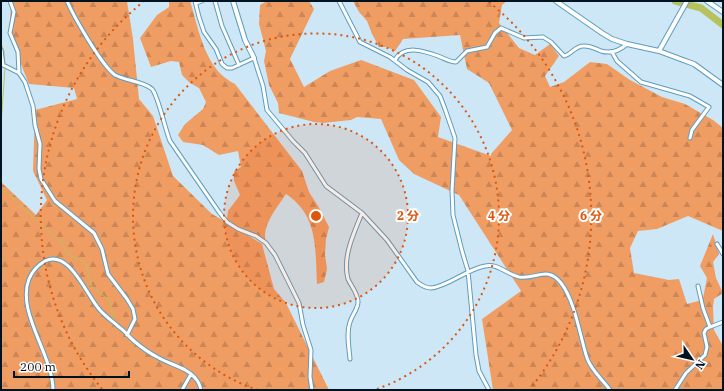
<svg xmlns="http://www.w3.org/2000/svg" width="724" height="391" viewBox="0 0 724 391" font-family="'IBM Plex Serif','Noto Sans JP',serif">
	<defs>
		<pattern id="forest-firs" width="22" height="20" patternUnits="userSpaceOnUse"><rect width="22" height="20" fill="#f09d64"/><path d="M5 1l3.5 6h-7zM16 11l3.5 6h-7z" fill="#cc8656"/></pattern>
	</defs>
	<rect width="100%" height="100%" fill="#cee7f6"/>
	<path fill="url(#forest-firs)" d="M8 1H127L133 39 139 99 153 116 173 176 212 214 233 226 227 219 228 211 240 195 234 181V171L241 167 238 151 219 155 203 145 183 142 178 135 185 124 203 109 206 102 199 88 190 83 182 75 179 62 171 61 151 67 140 38 157 15 169 7V1H190C199 30 205 70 235 84L302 171 309 192 318 206 329 227 326 239 325 255 327 269 324 282 317 284C315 250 319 216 286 194 277 208 261 226 266 243L238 229 262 244 274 289 286 303 329 390H1V182L36 215 47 200 33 171 35 110 77 99 74 88 29 84 9 35 11 5Z
		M267 1H309L314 9 290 59 304 87 330 71 361 60 414 80 441 117 438 137 491 156V154L512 130 489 83 467 69 460 35 403 39 395 51 387 47H379L372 34 367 21 359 12 353 1H507L502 5 499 23 519 48 535 55 550 44 559 56 545 76 550 87 564 82 590 62 607 64 630 80 662 97 685 104 713 120 723 128V231L688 216 657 229 638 231 630 248 634 273 669 280 679 279 687 304 702 300 703 298 707 278 700 266 713 234 719 254 713 262 716 278 723 293 714 299 713 307 714 330 723 346V390H493L482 319 521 291 459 195 414 174 399 160 381 119 357 117 351 120 323 123 314 122 279 113 278 103 269 85 264 61 266 51 259 24 260 5Z"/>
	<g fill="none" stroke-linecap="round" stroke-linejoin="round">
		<path stroke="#b7c25f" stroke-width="1" d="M1 44 4 51 5 65
			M1 125 5 68
			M1 188 45 228 62 242 67 254 86 263 92 287 109 300 115 321"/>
		<path stroke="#b7c25f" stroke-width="7" d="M675 1 701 8 723 25"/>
		<defs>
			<path id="street" d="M10 1 14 12 10 33 18 52 19 73 25 82 33 106 35 125 40 144 39 169 41 179 55 201 94 233 102 249 108 274 127 299 133 309 135 319 127 335
				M67 1C74 17 102 66 115 75 126 81 143 81 152 89 158 95 165 129 170 141L219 212 227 222 238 229 256 236 266 243 275 255 299 303 303 325 311 350 310 377 312 390
				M195 1 199 17 204 32 216 49 222 64 227 68H232L254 58 263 86 267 110 293 141 305 153 326 186 362 213 387 240 417 282C421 285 426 288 431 288 447 287 467 269 485 266 498 263 506 274 519 277 536 280 547 265 561 283 575 301 580 336 587 358 591 370 603 380 610 390
				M215 1 222 26 239 65
				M339 1 360 42 390 57 407 70 428 82 440 96 445 109 455 138 452 191 453 215 462 251 468 271 476 355 479 371 489 390
				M196 3 202 1
				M1 50 3 65 19 73
				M612 52 617 61 641 82 690 96 709 107 692 130 690 138
				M395 60C404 44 424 51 438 56 444 58 449 62 456 62L467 51 487 47 495 33 501 28 524 38 543 37 551 42 564 56C571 55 575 46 583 46 590 45 595 49 601 51 611 54 619 51 627 44
				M717 244 723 254
				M698 286 703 308 710 327
				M350 359C349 347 346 333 350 322 352 315 358 309 358 302 358 293 351 286 348 279 342 257 354 233 362 213
				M53 390C53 355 16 312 29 279 32 272 38 265 45 261 69 249 86 294 99 309 105 316 112 321 119 327 125 331 129 337 134 341 142 348 151 354 159 358 171 365 188 368 196 379 199 382 200 386 201 390
				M182 390 191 374
				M675 390 686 373 705 355 707 347 704 333 706 329 710 327 723 322"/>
			<path id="secondary" d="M233 1 245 40 254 58
				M556 1 602 33 612 39 627 44 659 51 683 60 694 64 723 85
				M707 1 723 12
				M659 51 687 1"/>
		</defs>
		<use href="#street" stroke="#5d9cbf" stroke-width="5"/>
		<use href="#secondary" stroke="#5d9cbf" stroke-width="6"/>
		<use href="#street" stroke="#fff" stroke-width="3"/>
		<use href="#secondary" stroke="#fff" stroke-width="4"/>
	</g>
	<circle cx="316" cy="216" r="92" fill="#dc560d" fill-opacity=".12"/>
	<g fill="none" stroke="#dc560d" stroke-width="2" stroke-dasharray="2 4">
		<circle cx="316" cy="216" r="92"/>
		<path d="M258 390A183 183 0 1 1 374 390"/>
		<path d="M102 389A275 275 0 0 1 143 2M489 2A275 275 0 0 1 530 389"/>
	</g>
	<circle cx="316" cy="216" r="6" fill="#dc560d" stroke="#fff" stroke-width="2"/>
	<g font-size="12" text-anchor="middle" font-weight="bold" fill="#dc560d" stroke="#fff" stroke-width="4" stroke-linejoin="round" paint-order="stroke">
		<text x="408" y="220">2 分</text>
		<text x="499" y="220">4 分</text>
		<text x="591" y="220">6 分</text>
	</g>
	<rect width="724" height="391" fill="none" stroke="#001320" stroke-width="4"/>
	<g transform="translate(692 359) rotate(124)" stroke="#ffffff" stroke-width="3" paint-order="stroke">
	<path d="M0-3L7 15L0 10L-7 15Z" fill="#001320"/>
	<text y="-6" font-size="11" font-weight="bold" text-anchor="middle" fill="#001320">N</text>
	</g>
	<path d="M14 371v6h115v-6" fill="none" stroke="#001320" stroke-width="2"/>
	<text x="20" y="371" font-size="12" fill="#001320" stroke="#ffffff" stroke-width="3" paint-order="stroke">200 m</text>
</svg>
